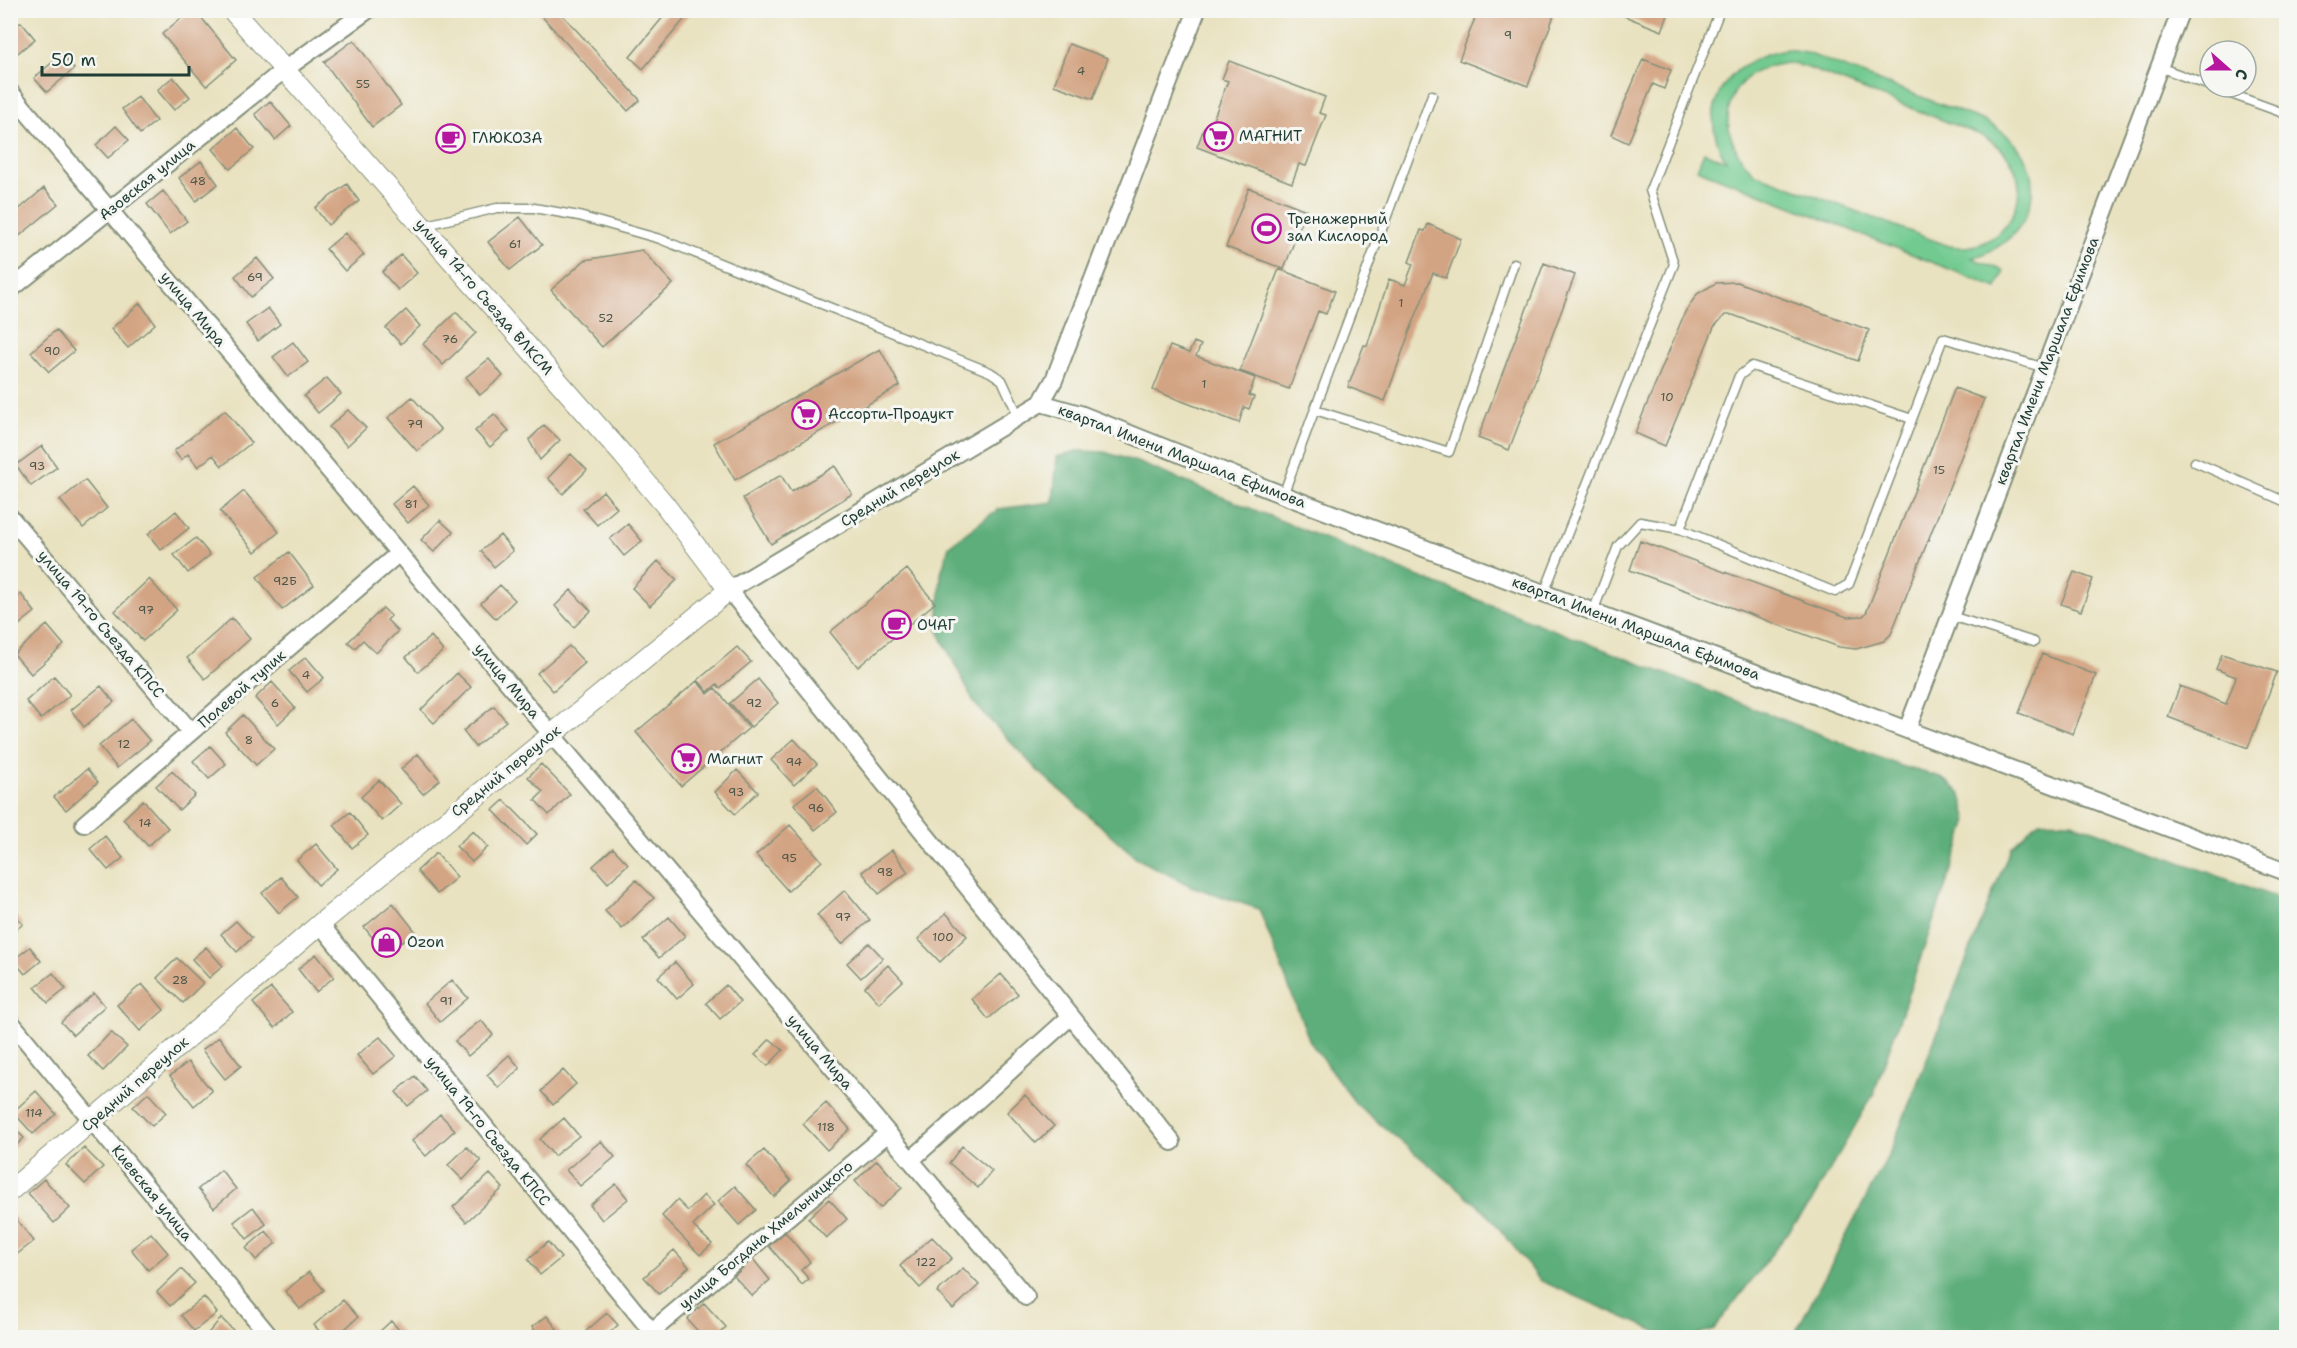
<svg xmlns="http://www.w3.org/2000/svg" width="2297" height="1348" viewBox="0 0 2297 1348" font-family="'Shantell Sans',sans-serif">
	<rect width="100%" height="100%" fill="#f6f6f2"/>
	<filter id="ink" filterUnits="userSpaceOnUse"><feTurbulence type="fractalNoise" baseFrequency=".0167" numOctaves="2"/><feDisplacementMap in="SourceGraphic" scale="12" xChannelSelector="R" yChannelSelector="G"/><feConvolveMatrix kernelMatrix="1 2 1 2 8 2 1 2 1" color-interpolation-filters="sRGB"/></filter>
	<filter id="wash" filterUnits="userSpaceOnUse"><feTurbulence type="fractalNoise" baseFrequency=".008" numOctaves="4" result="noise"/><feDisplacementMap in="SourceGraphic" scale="24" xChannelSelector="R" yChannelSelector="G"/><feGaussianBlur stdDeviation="1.35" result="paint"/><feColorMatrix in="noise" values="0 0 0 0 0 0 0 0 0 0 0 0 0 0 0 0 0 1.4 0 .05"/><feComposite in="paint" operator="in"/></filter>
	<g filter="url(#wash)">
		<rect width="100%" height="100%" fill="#e9e2c0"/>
		<path fill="#72ca90" stroke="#488462" stroke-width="1.5" fill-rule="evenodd" d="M1786 50 1807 53 1984 121C2054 153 2046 237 1972 258L2004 271 1997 288 1697 169 1704 152 1726 161C1693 105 1729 59 1786 50ZM1787 63 1803 66 1978 134C2052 167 2015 258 1949 246L1756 174C1727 151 1715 103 1748 77 1759 68 1773 65 1787 63Z"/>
		<path fill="#5dae7a" stroke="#3e7657" stroke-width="1.5" d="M1077 451 1104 452 1137 462 1414 575 1901 766 1940 777 1960 792 1968 821 1874 1093 1810 1204 1714 1329 1689 1337H1669L1541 1281 1486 1212 1356 1104 1310 1042 1259 909 1191 886 1138 859 1037 770 975 704 938 631 941 573 949 546 998 509 1053 502 1057 457Z
			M2039 821 2072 822 2286 901V1337H1793L1890 1152 2011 847Z"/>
		<g id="blocks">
			<path fill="#d3a483" d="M191 10H195L236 60 206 86 162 34Z
				M536 10H558L640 100 628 111Z
				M669 10H692L643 69 630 57Z
				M1478 10H1556L1528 86 1459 60Z
				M1609 10H1670L1662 31Z
				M21 22 35 39 14 56 10 51V31Z
				M354 40 401 105 372 127 324 62Z
				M1069 44 1108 58 1093 99 1054 85Z
				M62 54 74 69 47 92 34 78Z
				M1643 59 1671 70 1664 89 1653 84 1628 143 1611 135Z
				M1229 61 1325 97 1319 113 1326 115 1306 166 1299 164 1292 183 1197 147 1204 128 1209 130 1228 81 1222 79Z
				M173 77 190 97 174 110 157 90Z
				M138 97 156 121 140 134 122 109Z
				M270 101 291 126 275 140 255 114Z
				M116 126 129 140 108 158 96 145Z
				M237 128 254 149 230 169 213 149Z
				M201 161 218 184 196 201 179 178Z
				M347 184 359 201 328 225 315 208Z
				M44 188 58 204 17 238 10 230V217Z
				M1249 188 1306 210 1284 269 1226 247Z
				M163 191 187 221 170 234 147 204Z
				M520 217 542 245 510 270 488 242Z
				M1428 224 1461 239 1446 278 1433 273 1409 333 1385 401 1348 387 1364 345 1367 346 1389 279 1405 285 1413 264 1409 262 1421 230 1425 231Z
				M345 233 364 255 345 271 326 249Z
				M642 250 673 284 602 347 551 290 585 260Z
				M401 255 417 273 398 290 382 272Z
				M257 258 274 279 251 297 235 276Z
				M1544 263 1575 275 1509 450 1478 438Z
				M1279 269 1335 291 1326 314 1318 311 1289 389 1240 371Z
				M1737 282 1869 330 1858 361 1733 315H1725L1714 327 1665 446 1635 433 1685 312 1697 294 1716 283Z
				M140 303 155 324 128 348 111 329Z
				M268 308 280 324 258 341 246 324Z
				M406 310 420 326 401 344 386 328Z
				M456 312 476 333 443 365 423 344Z
				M56 330 74 351 49 372 31 352Z
				M293 342 308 362 288 377 273 357Z
				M1194 342 1201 345 1196 356 1255 378 1249 395 1254 397 1249 409 1244 407 1239 423 1153 390 1170 346 1189 353Z
				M880 349 900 386 735 480 714 443Z
				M489 359 503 376 480 395 466 377Z
				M327 378 341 394 318 413 304 396Z
				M1955 388 1984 399 1891 634 1884 641 1856 649 1839 647 1630 570 1640 541 1847 617 1863 616 1866 613Z
				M412 397 441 430 417 451 388 418Z
				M225 410 251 443 222 466 213 455 198 467 188 454 181 460 174 451Z
				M348 410 366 428 347 446 329 427Z
				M494 414 509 431 490 447 475 431Z
				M544 425 560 440 540 460 529 440Z
				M42 446 57 467 31 486 16 465Z
				M571 454 587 470 563 494 548 478Z
				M835 466 852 494 771 544 743 498 781 475 791 492Z
				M85 480 107 508 83 528 60 500Z
				M413 486 429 505 408 523 392 504Z
				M244 491 279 532 255 552 220 511Z
				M603 491 617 508 597 525 583 509Z
				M176 511 189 528 161 550 148 534Z
				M440 520 453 532 434 552 421 540Z
				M628 524 642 541 624 556 610 539Z
				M500 535 513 551 494 567 481 551Z
				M196 538 210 555 188 573 174 555Z
				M289 552 314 585 282 610 257 577Z
				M658 561 677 580 650 606 632 588Z
				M907 569 935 603 858 667 830 632Z
				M2074 572 2093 579 2081 611 2061 604Z
				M149 579 177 610 143 641 115 611Z
				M500 585 515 600 496 619 481 603Z
				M571 590 591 611 574 627 555 606Z
				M21 594 35 612 10 632V602Z
				M383 608 391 616 387 620 398 631 376 653 363 640 355 648 348 642Z
				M232 618 250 639 205 679 187 658Z
				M47 625 64 645 31 674 14 654Z
				M431 636 443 651 418 672 406 657Z
				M569 646 585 663 553 691 537 673Z
				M737 647 751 662 720 688 717 684 708 692 698 680Z
				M2042 654 2096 675 2073 734 2019 713Z
				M2222 654 2277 672 2248 748 2168 717 2180 686 2226 704 2236 677 2216 669Z
				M306 657 324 678 307 692 289 671Z
				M457 673 471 687 434 723 421 710Z
				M54 676 70 695 41 719 26 701Z
				M758 679 778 703 751 727 730 703Z
				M697 681 708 694 715 688 749 728 681 786 636 732Z
				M272 682 295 708 278 724 255 698Z
				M101 686 114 702 84 727 71 710Z
				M494 706 506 721 475 747 463 731Z
				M243 715 274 749 256 765 225 732Z
				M131 719 150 741 117 768 99 746Z
				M794 739 817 764 794 785 771 760Z
				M210 746 226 764 209 779 193 761Z
				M418 754 440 780 423 794 401 769Z
				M541 764 570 794 549 815 535 800 543 792 528 777Z
				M87 769 98 782 66 810 54 797Z
				M737 770 758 792 735 814 715 792Z
				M172 771 195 795 179 810 156 786Z
				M379 780 401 804 382 821 361 797Z
				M817 786 837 812 815 830 794 804Z
				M143 800 168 828 148 846 123 819Z
				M504 800 537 834 526 845 493 810Z
				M350 812 368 835 352 848 334 825Z
				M790 825 822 861 788 891 756 855Z
				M473 831 488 847 472 862 456 846Z
				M105 836 123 858 108 870 90 849Z
				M316 844 337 869 318 885 297 860Z
				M613 848 628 864 608 883 593 866Z
				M892 850 908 872 879 894 862 872Z
				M436 853 457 877 437 894 417 871Z
				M281 877 298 897 279 913 262 893Z
				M636 880 654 898 622 929 605 911Z
				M845 890 870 920 842 944 817 915Z
				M393 903 415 931 386 954 364 927Z
				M10 910 23 924 10 935Z
				M946 913 967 936 940 962 918 939Z
				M669 917 685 936 659 958 643 940Z
				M236 921 252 938 237 952 221 934Z
				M869 943 883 958 861 978 847 963Z
				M30 947 41 961 25 974 13 960Z
				M206 947 223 966 209 978 192 959Z
				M316 954 334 977 316 992 298 969Z
				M177 958 203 983 183 1003 157 978Z
				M675 962 694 984 677 999 658 977Z
				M888 965 903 981 879 1003 865 987Z
				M53 973 66 989 48 1003 35 987Z
				M1001 974 1018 994 988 1019 972 999Z
				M452 980 468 998 440 1022 425 1003Z
				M142 984 164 1010 140 1031 117 1005Z
				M726 985 740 1002 720 1019 706 1003Z
				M271 988 292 1012 275 1028 253 1003Z
				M94 993 105 1006 73 1035 61 1022Z
				M481 1020 493 1035 468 1056 455 1041Z
				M111 1032 127 1047 103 1071 88 1056Z
				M219 1037 241 1066 225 1079 202 1050Z
				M380 1037 396 1056 373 1074 357 1055Z
				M770 1039 783 1050 768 1066 755 1055Z
				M509 1055 520 1068 499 1088 487 1075Z
				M188 1062 212 1091 194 1106 170 1076Z
				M563 1070 576 1084 553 1105 541 1091Z
				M415 1076 427 1091 408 1106 396 1092Z
				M36 1091 56 1114 33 1134 13 1112Z
				M148 1093 166 1113 152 1126 133 1107Z
				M1025 1095 1054 1126 1036 1143 1007 1112Z
				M826 1103 850 1129 827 1150 803 1124Z
				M440 1114 455 1130 426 1156 412 1141Z
				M564 1118 579 1136 554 1156 540 1139Z
				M10 1124 24 1138 10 1151Z
				M601 1141 615 1157 580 1186 566 1170Z
				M962 1146 992 1171 978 1188 949 1163Z
				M467 1147 481 1161 463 1180 448 1165Z
				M84 1148 103 1167 85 1184 66 1165Z
				M764 1150 791 1181 774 1197 746 1165Z
				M877 1160 902 1188 880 1208 855 1181Z
				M221 1170 236 1189 214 1208 198 1189Z
				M490 1174 503 1188 466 1222 453 1207Z
				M44 1179 70 1208 54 1223 28 1193Z
				M616 1184 628 1199 602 1220 590 1205Z
				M735 1186 756 1210 739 1225 718 1201Z
				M704 1195 714 1205 693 1226 712 1244 700 1255 662 1216 677 1200 688 1211Z
				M829 1199 847 1219 826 1238 808 1218Z
				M253 1207 266 1224 247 1239 234 1222Z
				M10 1212 34 1241 16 1255 10 1248Z
				M266 1231 276 1243 256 1260 246 1248Z
				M785 1232 810 1262 801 1270 809 1279 802 1285 769 1246Z
				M151 1233 168 1253 148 1270 131 1249Z
				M932 1237 952 1258 920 1288 900 1266Z
				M548 1242 561 1258 540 1275 528 1259Z
				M674 1250 689 1267 659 1294 644 1277Z
				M753 1259 770 1280 752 1296 734 1276Z
				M963 1268 979 1285 953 1309 937 1292Z
				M181 1269 195 1283 170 1306 157 1292Z
				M309 1272 324 1290 300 1309 285 1291Z
				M204 1297 217 1313 194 1331 181 1315Z
				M343 1300 358 1317 335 1338H325L314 1325Z
				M704 1303 726 1327 715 1338H704L687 1319Z
				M607 1313 618 1325 604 1338H590L585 1332Z
				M547 1316 564 1338H541L532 1327Z
				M221 1318 233 1330 226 1338H204Z
				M391 1321 402 1333 397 1338H382L378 1333Z"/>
		</g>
	</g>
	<g filter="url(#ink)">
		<use href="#blocks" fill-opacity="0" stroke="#84907a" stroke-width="1.5"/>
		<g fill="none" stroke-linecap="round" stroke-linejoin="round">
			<defs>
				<path id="service" d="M2159 67 2210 86
					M2212 87 2286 114
					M422 226 497 208H534L579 216 660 239 990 372 1002 380 1019 417
					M1315 410 1449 452 1514 263
					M2195 462 2286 502
					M1283 495 1432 95
					M1680 529 1739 376 1752 366 1912 419
					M1544 593 1674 264 1650 190 1720 10
					M1593 612 1618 546 1640 522 1680 529 1835 592 1849 584 1943 338 2045 368
					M1951 616 2034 642"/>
				<path id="minor" d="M10 92 1026 1297
					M10 290 284 70 368 10
					M1041 403 1080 414 1283 495 1907 730 2181 10
					M10 517 191 732
					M1907 730 2286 872
					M84 824 399 553
					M320 924 657 1338
					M10 1021 271 1338
					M1172 1142 729 590 1041 403 1054 380 1197 10
					M911 1160 1070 1017
					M645 1337 888 1133"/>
				<path id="tertiary" d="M10 1191 320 924 729 590 665 505 623 455 232 10"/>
			</defs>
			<use href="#service" stroke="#84907a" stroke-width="11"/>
			<use href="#minor" stroke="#84907a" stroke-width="20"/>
			<use href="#tertiary" stroke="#84907a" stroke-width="22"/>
			<use href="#service" stroke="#fff" stroke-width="8"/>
			<use href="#minor" stroke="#fff" stroke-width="16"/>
			<use href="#tertiary" stroke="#fff" stroke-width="20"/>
		</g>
	</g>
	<defs>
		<symbol id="supermarket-ring" viewBox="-11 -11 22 22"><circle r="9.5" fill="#f6f6f2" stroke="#b5179e" stroke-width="1.5"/><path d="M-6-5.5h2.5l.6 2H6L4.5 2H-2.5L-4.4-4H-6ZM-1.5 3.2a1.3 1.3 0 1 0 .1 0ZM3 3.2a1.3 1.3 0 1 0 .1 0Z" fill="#b5179e"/></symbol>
		<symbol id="cafe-ring" viewBox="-11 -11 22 22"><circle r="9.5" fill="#f6f6f2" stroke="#b5179e" stroke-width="1.5"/><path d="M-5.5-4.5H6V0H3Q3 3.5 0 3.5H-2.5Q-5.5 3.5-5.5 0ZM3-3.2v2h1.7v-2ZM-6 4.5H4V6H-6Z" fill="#b5179e"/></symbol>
		<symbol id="stadium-ring" viewBox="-11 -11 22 22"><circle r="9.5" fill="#f6f6f2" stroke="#b5179e" stroke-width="1.5"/><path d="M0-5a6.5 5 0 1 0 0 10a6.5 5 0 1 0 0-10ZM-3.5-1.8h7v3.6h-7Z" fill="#b5179e"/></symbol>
		<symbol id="shop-ring" viewBox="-11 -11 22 22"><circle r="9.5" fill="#f6f6f2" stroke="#b5179e" stroke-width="1.5"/><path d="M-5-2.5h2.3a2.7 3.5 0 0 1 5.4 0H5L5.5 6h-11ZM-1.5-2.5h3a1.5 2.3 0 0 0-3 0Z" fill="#b5179e"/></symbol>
	</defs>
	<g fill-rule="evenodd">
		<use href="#supermarket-ring" x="1202" y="120" width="33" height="33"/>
		<use href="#cafe-ring" x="434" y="122" width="33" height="33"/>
		<use href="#stadium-ring" x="1250" y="212" width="33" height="33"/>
		<use href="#supermarket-ring" x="790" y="398" width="33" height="33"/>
		<use href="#cafe-ring" x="880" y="608" width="33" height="33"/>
		<use href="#supermarket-ring" x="670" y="742" width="33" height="33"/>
		<use href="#shop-ring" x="370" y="926" width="33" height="33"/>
	</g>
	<g text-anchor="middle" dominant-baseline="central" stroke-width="6" stroke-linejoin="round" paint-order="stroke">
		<g font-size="12" fill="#4c5748">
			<text x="1508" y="35">9</text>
			<text x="1081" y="71">4</text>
			<text x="363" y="84">55</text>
			<text x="198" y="181">48</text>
			<text x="515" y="244">61</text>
			<text x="255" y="277">69</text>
			<text x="1401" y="303">1</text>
			<text x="606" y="318">52</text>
			<text x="450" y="339">76</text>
			<text x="52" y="351">90</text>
			<text x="1204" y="384">1</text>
			<text x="1667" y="397">10</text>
			<text x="415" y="424">79</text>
			<text x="37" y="466">93</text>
			<text x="1939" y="470">15</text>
			<text x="411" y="504">81</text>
			<text x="285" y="581">92Б</text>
			<text x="146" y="610">97</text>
			<text x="306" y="675">4</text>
			<text x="275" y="703">6</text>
			<text x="754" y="703">92</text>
			<text x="249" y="740">8</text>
			<text x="124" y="744">12</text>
			<text x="794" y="762">94</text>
			<text x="736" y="792">93</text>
			<text x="816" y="808">96</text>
			<text x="145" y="823">14</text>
			<text x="789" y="858">95</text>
			<text x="885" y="872">98</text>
			<text x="843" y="917">97</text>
			<text x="943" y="937">100</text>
			<text x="180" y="980">28</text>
			<text x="446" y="1001">91</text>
			<text x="34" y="1113">114</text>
			<text x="826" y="1127">118</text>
			<text x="926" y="1262">122</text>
		</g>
		<g font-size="15" fill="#1f3d34" stroke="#f6f6f2" text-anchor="start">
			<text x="1239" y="136">МАГНИТ</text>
			<text x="472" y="138">ГЛЮКОЗА</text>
			<text x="1287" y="219">Тренажерный<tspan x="1287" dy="17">зал Кислород</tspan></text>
			<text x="828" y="414">Ассорти-Продукт</text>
			<text x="917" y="625">ОЧАГ</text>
			<text x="707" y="759">Магнит</text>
			<text x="407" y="942">Ozon</text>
		</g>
		<g font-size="15" fill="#1f3d34" stroke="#f6f6f2">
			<text transform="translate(147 180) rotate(-39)">Азовская улица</text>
			<text transform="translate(484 297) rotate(49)">улица 14-го Съезда ВЛКСМ</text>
			<text transform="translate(193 309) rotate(50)">улица Мира</text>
			<text transform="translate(2047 361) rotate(-69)">квартал Имени Маршала Ефимова</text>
			<text transform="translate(1182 456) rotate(21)">квартал Имени Маршала Ефимова</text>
			<text transform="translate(900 488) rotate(-31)">Средний переулок</text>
			<text transform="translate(101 624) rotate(50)">улица 19-го Съезда КПСС</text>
			<text transform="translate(1636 628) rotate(21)">квартал Имени Маршала Ефимова</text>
			<text transform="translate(507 681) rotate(50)">улица Мира</text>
			<text transform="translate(242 689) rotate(-41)">Полевой тупик</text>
			<text transform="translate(506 771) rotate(-39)">Средний переулок</text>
			<text transform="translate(820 1052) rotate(50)">улица Мира</text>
			<text transform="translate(135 1084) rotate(-41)">Средний переулок</text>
			<text transform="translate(488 1131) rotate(51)">улица 19-го Съезда КПСС</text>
			<text transform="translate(152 1193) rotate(51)">Киевская улица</text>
			<text transform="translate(766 1235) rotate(-40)">улица Богдана Хмельницкого</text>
		</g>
	</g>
	<rect width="2297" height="1348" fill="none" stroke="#f6f6f2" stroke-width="36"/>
	<g transform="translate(2228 69) rotate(111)"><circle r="28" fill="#f6f6f2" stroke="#a0aca6" stroke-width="1.5"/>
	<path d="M0-4.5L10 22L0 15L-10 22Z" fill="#b5179e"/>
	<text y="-9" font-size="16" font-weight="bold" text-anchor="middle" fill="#1f3d34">С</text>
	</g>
	<path d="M42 66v9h147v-9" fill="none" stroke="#1f3d34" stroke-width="3"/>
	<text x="51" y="66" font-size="18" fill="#1f3d34" stroke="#f6f6f2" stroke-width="4.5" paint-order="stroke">50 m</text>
</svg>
